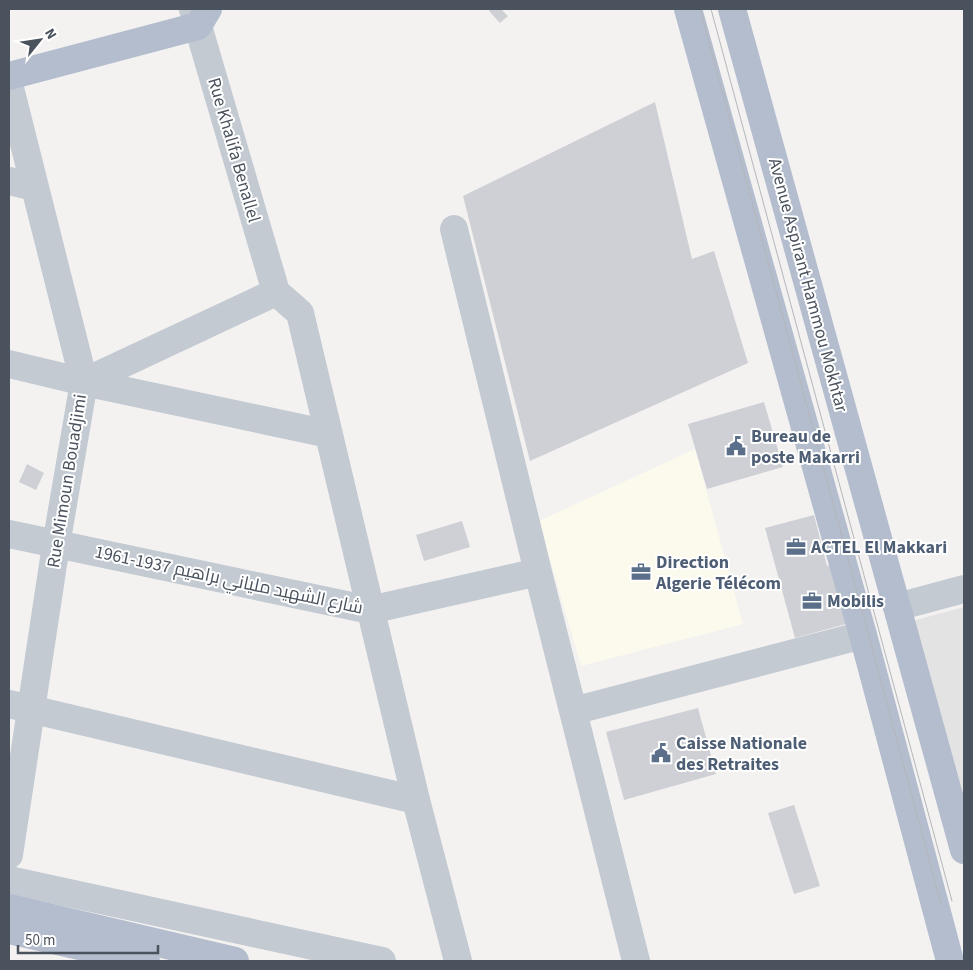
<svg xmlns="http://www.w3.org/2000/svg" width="973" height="970" viewBox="0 0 973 970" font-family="'Source Sans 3',Cairo,sans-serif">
	<rect width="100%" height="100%" fill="#f4f2f1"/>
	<path fill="#fcfaed" d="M695 449 743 624 581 666 539 521Z"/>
	<path fill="#e4e3e3" d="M964 607V819L912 621Z"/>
	<path fill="#cfd0d5" d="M491 9H501L508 16 500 23 489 11Z
		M655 102 692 259 714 251 748 363 530 461 463 196Z
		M764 402 783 467 707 489 688 424Z
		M27 464 44 473 36 490 19 482Z
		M814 515 827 566 830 565 846 624 795 638 765 528Z
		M462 521 470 547 424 561 416 535Z
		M698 708 716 774 624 800 606 732Z
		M794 805 820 886 794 894 768 813Z"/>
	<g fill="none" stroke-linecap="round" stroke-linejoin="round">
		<path stroke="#c3cad2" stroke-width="28" d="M193 9 276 292
			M9 84 84 382 56 545 9 855
			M9 181 35 187
			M454 229 538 572 636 961
			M276 292 300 313 416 800 458 961
			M9 364 84 382 329 434
			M84 382 276 292
			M9 534 370 610 538 572
			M897 607 964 589
			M9 704 416 800
			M573 711 863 635
			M9 880 382 961"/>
		<path stroke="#b3bdce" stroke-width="28" d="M688 9 863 635 950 961
			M732 9 964 850
			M9 76 198 26 208 9
			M9 908 235 961
			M9 930 146 961"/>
		<path stroke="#b4b6bb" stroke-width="1" d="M700 9 941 904
			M711 9 952 901"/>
	</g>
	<defs>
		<symbol id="civic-bare" viewBox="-9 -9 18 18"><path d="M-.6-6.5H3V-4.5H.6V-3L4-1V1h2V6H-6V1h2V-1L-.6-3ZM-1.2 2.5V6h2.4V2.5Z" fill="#5c6f8a" stroke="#fff" stroke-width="2.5" paint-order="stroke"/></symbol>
		<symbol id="office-bare" viewBox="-9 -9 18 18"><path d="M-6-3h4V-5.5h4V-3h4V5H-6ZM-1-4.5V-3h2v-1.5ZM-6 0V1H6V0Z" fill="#5c6f8a" stroke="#fff" stroke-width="2.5" paint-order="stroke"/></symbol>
	</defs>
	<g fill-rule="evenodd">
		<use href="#civic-bare" x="722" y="432" width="28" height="28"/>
		<use href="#office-bare" x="782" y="533" width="28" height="28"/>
		<use href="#office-bare" x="627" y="558" width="28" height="28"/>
		<use href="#office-bare" x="798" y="587" width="28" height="28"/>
		<use href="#civic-bare" x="647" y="739" width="28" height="28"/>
	</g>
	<g text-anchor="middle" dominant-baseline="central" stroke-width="4" stroke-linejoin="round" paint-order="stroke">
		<g font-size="18" fill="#4a525e" stroke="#fff">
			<text transform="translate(234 150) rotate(74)">Rue Khalifa Benallel</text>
			<text transform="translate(808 285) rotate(75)">Avenue Aspirant Hammou Mokhtar</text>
			<text transform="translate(67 481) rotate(-81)">Rue Mimoun Bouadjimi</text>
			<text transform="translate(229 580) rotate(12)">شارع الشهيد ملياني براهيم 1937-1961</text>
		</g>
		<g font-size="18" font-weight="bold" fill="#4e5e75" stroke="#fff" text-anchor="start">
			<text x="751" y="436">Bureau de<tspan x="751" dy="21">poste Makarri</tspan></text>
			<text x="811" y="547">ACTEL El Makkari</text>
			<text x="656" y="562">Direction<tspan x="656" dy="21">Algerie Télécom</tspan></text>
			<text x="827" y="601">Mobilis</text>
			<text x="676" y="743">Caisse Nationale<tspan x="676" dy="21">des Retraites</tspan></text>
		</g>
	</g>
	<rect width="973" height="970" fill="none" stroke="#4a525e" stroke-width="20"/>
	<g transform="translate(40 40) rotate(60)" stroke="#ffffff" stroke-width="4" paint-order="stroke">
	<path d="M0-4L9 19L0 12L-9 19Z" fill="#4a525e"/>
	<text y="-8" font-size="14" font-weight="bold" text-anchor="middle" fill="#4a525e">N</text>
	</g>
	<path d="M18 945v8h140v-8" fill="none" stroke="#4a525e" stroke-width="2.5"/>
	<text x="25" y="945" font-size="15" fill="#4a525e" stroke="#ffffff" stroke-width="4" paint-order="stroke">50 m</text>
</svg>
